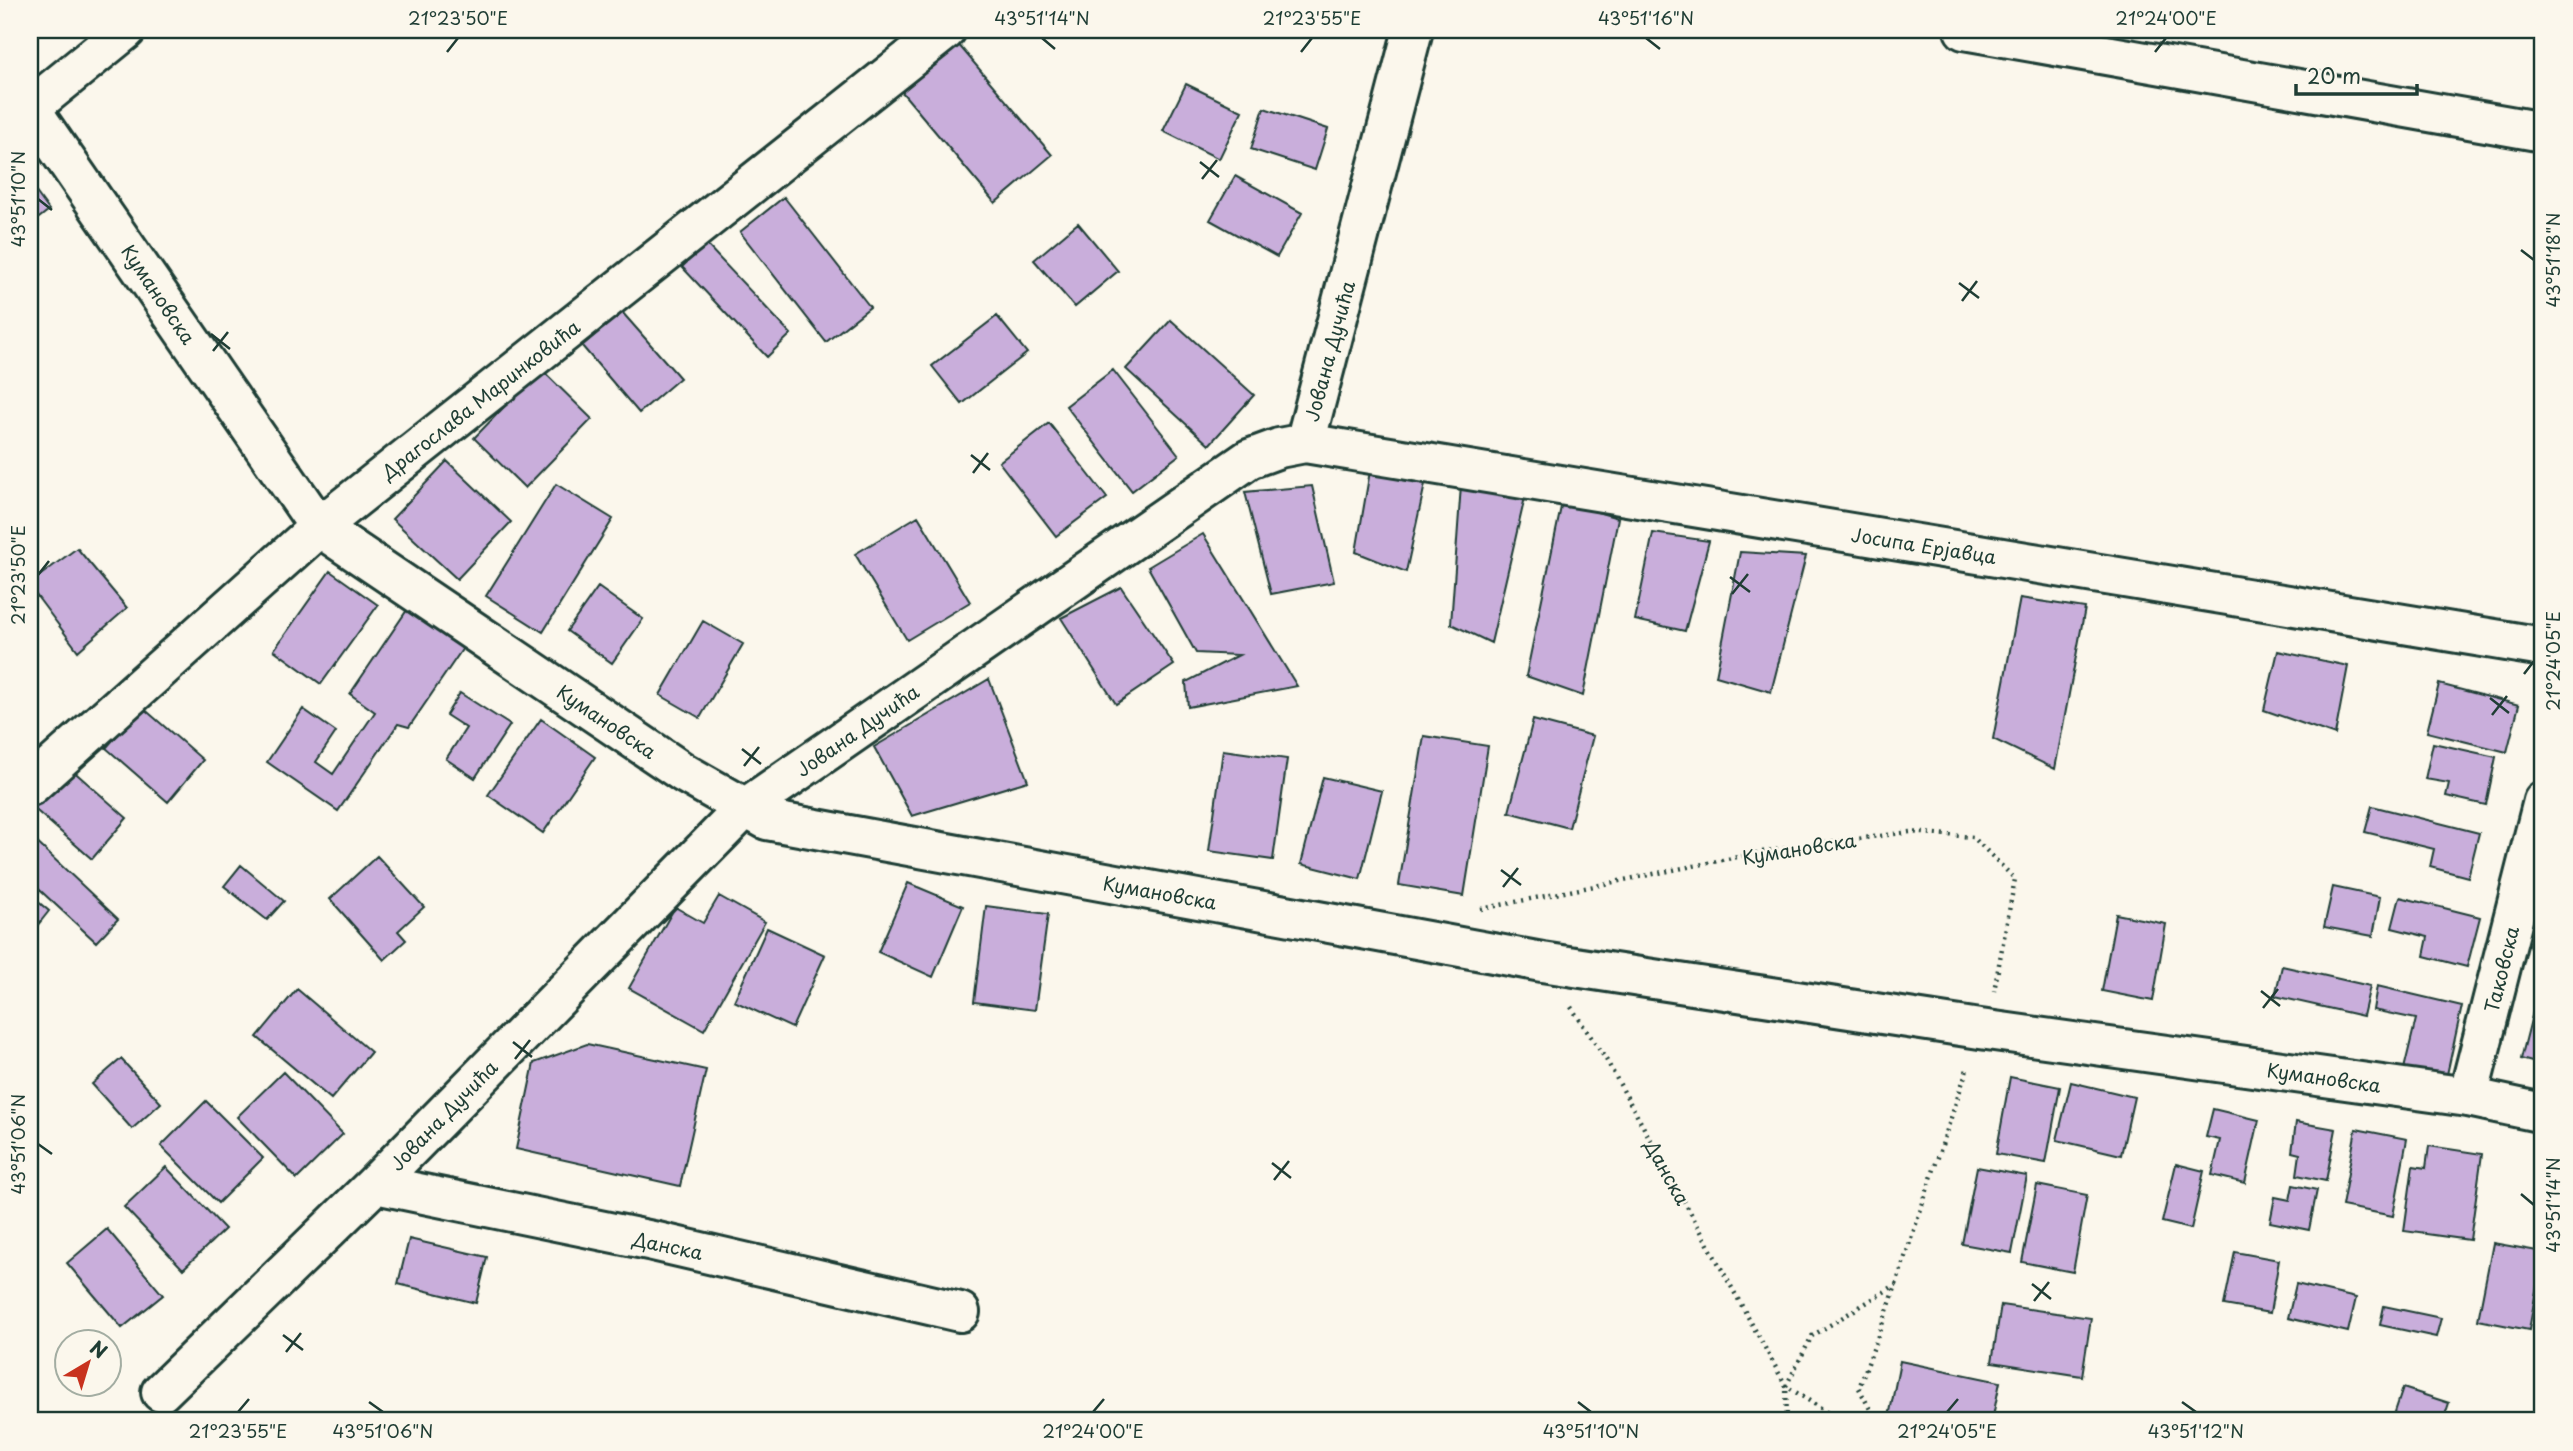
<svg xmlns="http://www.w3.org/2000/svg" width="2573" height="1451" viewBox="0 0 2573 1451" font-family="'Playpen Sans',sans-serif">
	<rect width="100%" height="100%" fill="#fbf7ec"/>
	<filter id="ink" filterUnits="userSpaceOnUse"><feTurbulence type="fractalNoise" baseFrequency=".0143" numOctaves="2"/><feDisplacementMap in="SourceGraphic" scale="14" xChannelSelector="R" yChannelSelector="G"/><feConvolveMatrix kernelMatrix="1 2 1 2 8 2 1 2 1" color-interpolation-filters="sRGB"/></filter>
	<g filter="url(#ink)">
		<path fill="#c9aedb" stroke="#1f3d34" stroke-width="2" d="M958 44 1052 155 995 203 902 92Z
			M1186 84 1242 111 1219 159 1163 131Z
			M1264 108 1328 129 1315 170 1251 149Z
			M1235 176 1302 213 1277 257 1210 220Z
			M30 184 49 210 30 225Z
			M784 197 870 307 826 342 740 232Z
			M1078 223 1118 271 1075 307 1034 260Z
			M706 244 791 334 767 357 682 267Z
			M622 312 680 378 639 413 582 346Z
			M997 316 1027 353 962 404 932 366Z
			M1171 320 1254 395 1209 445 1126 369Z
			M541 369 592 419 525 488 474 438Z
			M1113 370 1179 455 1132 491 1066 406Z
			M1049 423 1107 498 1056 536 999 462Z
			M447 461 511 522 457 579 392 519Z
			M1370 471 1425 484 1406 572 1356 552Z
			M556 484 613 519 543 632 486 596Z
			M1461 485 1526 493 1491 643 1451 624Z
			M1312 486 1334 582 1271 594 1245 492Z
			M1562 502 1618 518 1583 696 1526 676Z
			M918 516 970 602 907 640 855 554Z
			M1653 533 1709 541 1685 631 1635 620Z
			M1203 534 1297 686 1188 707 1186 682 1239 655 1196 653 1148 567Z
			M77 548 127 608 78 651 30 587V583Z
			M1740 552 1806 556 1771 692 1716 676Z
			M330 571 378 605 321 684 274 650Z
			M598 587 643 619 612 663 567 631Z
			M1121 587 1174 665 1116 704 1061 618Z
			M2020 598 2085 608 2055 769 1993 739Z
			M407 610 463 648 409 727 398 724 338 811 267 762 303 709 336 732 316 762 333 774 375 712 350 694Z
			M703 621 743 644 700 718 660 695Z
			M2278 651 2348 666 2335 735 2264 710Z
			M989 679 1028 781 912 816 874 747Z
			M2439 684 2519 705 2507 752 2427 732Z
			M460 693 510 725 475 778 446 759 466 728 446 715Z
			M142 707 203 760 168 802 106 748Z
			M541 719 595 757 543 833 488 795Z
			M1533 720 1593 736 1569 828 1509 812Z
			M1424 736 1488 746 1464 896 1399 885Z
			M2433 743 2496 757 2486 805 2446 796 2449 783 2425 779Z
			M1223 750 1287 759 1273 860 1209 851Z
			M62 761 127 818 92 859 30 805V798Z
			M1323 777 1382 791 1360 879 1301 864Z
			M2372 806 2479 833 2468 877 2430 867 2434 849 2365 832Z
			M30 836 118 919 96 942 30 881Z
			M377 856 424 907 398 931 406 940 384 960 330 899Z
			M241 865 284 901 267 920 224 886Z
			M908 883 963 906 933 977 878 952Z
			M2333 887 2380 897 2373 936 2324 927Z
			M30 895 49 911 30 935Z
			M719 896 765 922 704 1030 629 988 675 907 703 923Z
			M2400 897 2480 917 2467 967 2424 956 2428 937 2392 928Z
			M986 906 1048 914 1035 1010 974 1002Z
			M2116 914 2166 924 2153 1001 2102 991Z
			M767 928 825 955 792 1028 734 1001Z
			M2282 966 2370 986 2363 1016 2275 996Z
			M2377 986 2462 1006 2446 1079 2404 1069 2416 1019 2373 1010Z
			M297 989 371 1052 331 1099 257 1037Z
			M2533 1012 2543 1014V1065L2521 1059Z
			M587 1044 706 1070 680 1186 516 1149 534 1063Z
			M121 1059 161 1103 132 1129 92 1084Z
			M283 1072 343 1134 297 1179 237 1117Z
			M2010 1077 2060 1087 2046 1163 1996 1154Z
			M2071 1082 2134 1097 2121 1155 2057 1140Z
			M206 1101 263 1158 218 1203 161 1146Z
			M2213 1109 2259 1120 2245 1183 2212 1175 2220 1140 2206 1137Z
			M2296 1122 2336 1129 2326 1181 2297 1175 2300 1154 2292 1152Z
			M2356 1129 2407 1139 2393 1216 2342 1206Z
			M2429 1146 2482 1154 2470 1240 2404 1231 2413 1166 2426 1168Z
			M2176 1164 2204 1171 2191 1229 2162 1222Z
			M166 1167 225 1229 183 1269 124 1207Z
			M1977 1167 2027 1176 2012 1253 1962 1244Z
			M2037 1185 2087 1195 2073 1272 2022 1262Z
			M2293 1185 2317 1190 2309 1230 2270 1222 2275 1197 2290 1200Z
			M107 1229 163 1295 122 1328 67 1263Z
			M409 1239 487 1257 476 1303 398 1284Z
			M2493 1243 2543 1252 2529 1330 2478 1320Z
			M2235 1252 2279 1260 2270 1313 2224 1305Z
			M2296 1284 2356 1298 2348 1332 2288 1318Z
			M2001 1305 2091 1318 2082 1376 1992 1362Z
			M2384 1306 2441 1318 2436 1337 2380 1325Z
			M1900 1361 2000 1382 1992 1421H1910L1889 1417Z
			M2403 1388 2449 1403 2443 1421H2402L2393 1418Z"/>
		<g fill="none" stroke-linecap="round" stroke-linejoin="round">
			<defs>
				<path id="street" d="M1964 30 2543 132
					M30 108 319 527 684 773 767 820 1542 962 1980 1029 2468 1097 2543 1113
					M30 108 126 30
					M1305 443 1413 30
					M30 786 319 527 946 30
					M2468 1097 2543 801
					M375 1184 653 1241 960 1312
					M161 1392 375 1184 745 808 1249 459 1279 448 1305 443 2543 647"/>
			</defs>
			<use href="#street" stroke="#1f3d34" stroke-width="44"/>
			<path stroke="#1f3d34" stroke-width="4.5" stroke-dasharray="2 5" stroke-linecap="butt" d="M1481 909 1767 851 1910 832 1973 837 2015 879 1994 991
				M1571 1007 1607 1061 1786 1386 1841 1421
				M1787 1421 1786 1386 1812 1336 1897 1284
				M1876 1421 1859 1388 1891 1300 1968 1066"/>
			<use href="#street" stroke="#fbf7ec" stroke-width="38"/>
		</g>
	</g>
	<path fill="none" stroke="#1f3d34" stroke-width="2.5" d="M1042 38 1055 49M1646 38 1660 49M447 52 458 38M1301 52 1312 38M2155 52 2166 38M1200 162 1219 177M1202 179 1217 160M38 199 52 210M2521 250 2534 260M1959 283 1979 298M1962 301 1977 281M211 334 230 349M213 351 228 332M971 455 990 470M973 473 988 453M38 575 49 561M1730 577 1750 592M1732 594 1748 574M2524 674 2534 661M2490 698 2509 713M2492 715 2507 696M742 749 761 764M744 766 759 747M1501 870 1521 885M1503 887 1518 868M2261 991 2280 1006M2263 1008 2278 989M513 1042 532 1057M515 1059 530 1040M38 1144 52 1154M1272 1163 1291 1178M1274 1180 1289 1161M2521 1194 2534 1205M2032 1284 2051 1299M2034 1301 2049 1282M283 1335 303 1350M286 1352 301 1333M369 1402 383 1412M1578 1402 1591 1412M2182 1402 2196 1412M238 1412 249 1399M1093 1412 1104 1399M1947 1412 1958 1399"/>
	<g text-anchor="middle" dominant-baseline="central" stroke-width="5" stroke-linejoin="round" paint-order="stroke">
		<g font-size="19" fill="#1f3d34" stroke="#fbf7ec">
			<text transform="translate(159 294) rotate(56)">Кумановска</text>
			<text transform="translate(1329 351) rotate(-75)">Јована Дучића</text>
			<text transform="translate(480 399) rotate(-38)">Драгослава Маринковића</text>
			<text transform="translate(1924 545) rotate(9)">Јосипа Ерјавца</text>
			<text transform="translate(607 721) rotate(34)">Кумановска</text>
			<text transform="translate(857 730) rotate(-35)">Јована Дучића</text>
			<text transform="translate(1799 848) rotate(-9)">Кумановска</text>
			<text transform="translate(1160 892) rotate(10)">Кумановска</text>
			<text transform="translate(2501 969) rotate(-76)">Таковска</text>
			<text transform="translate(2324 1077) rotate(8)">Кумановска</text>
			<text transform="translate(443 1115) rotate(-46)">Јована Дучића</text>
			<text transform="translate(1668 1172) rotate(61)">Данска</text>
			<text transform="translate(668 1245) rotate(12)">Данска</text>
		</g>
	</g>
	<rect width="2573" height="1451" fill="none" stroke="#fbf7ec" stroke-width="77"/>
	<g transform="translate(88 1363) rotate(38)"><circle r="33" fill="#fbf7ec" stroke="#a3ada2" stroke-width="2"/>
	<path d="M0-5L12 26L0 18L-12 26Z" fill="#c8321e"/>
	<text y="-10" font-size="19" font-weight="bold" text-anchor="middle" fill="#1f3d34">N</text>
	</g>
	<path d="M2296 84v10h121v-10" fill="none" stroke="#1f3d34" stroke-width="3.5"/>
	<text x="2307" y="84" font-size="21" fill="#1f3d34" stroke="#fbf7ec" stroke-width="5" paint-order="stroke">20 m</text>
	<rect x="38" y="38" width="2496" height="1374" fill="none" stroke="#1f3d34" stroke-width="2.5"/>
	<g font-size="18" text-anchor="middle" fill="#1f3d34">
		<text x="458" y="25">21°23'50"E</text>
		<text x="1042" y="25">43°51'14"N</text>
		<text x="1312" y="25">21°23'55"E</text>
		<text x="1646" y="25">43°51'16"N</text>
		<text x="2166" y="25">21°24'00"E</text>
		<text transform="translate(19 199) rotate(-90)" y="6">43°51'10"N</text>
		<text transform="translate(2554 260) rotate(-90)" y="6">43°51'18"N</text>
		<text transform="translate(19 575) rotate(-90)" y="6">21°23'50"E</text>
		<text transform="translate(2554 661) rotate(-90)" y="6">21°24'05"E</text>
		<text transform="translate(19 1144) rotate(-90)" y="6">43°51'06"N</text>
		<text transform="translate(2554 1205) rotate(-90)" y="6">43°51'14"N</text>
		<text x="238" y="1438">21°23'55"E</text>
		<text x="383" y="1438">43°51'06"N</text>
		<text x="1093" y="1438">21°24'00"E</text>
		<text x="1591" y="1438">43°51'10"N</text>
		<text x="1947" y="1438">21°24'05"E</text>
		<text x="2196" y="1438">43°51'12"N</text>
	</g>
</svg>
